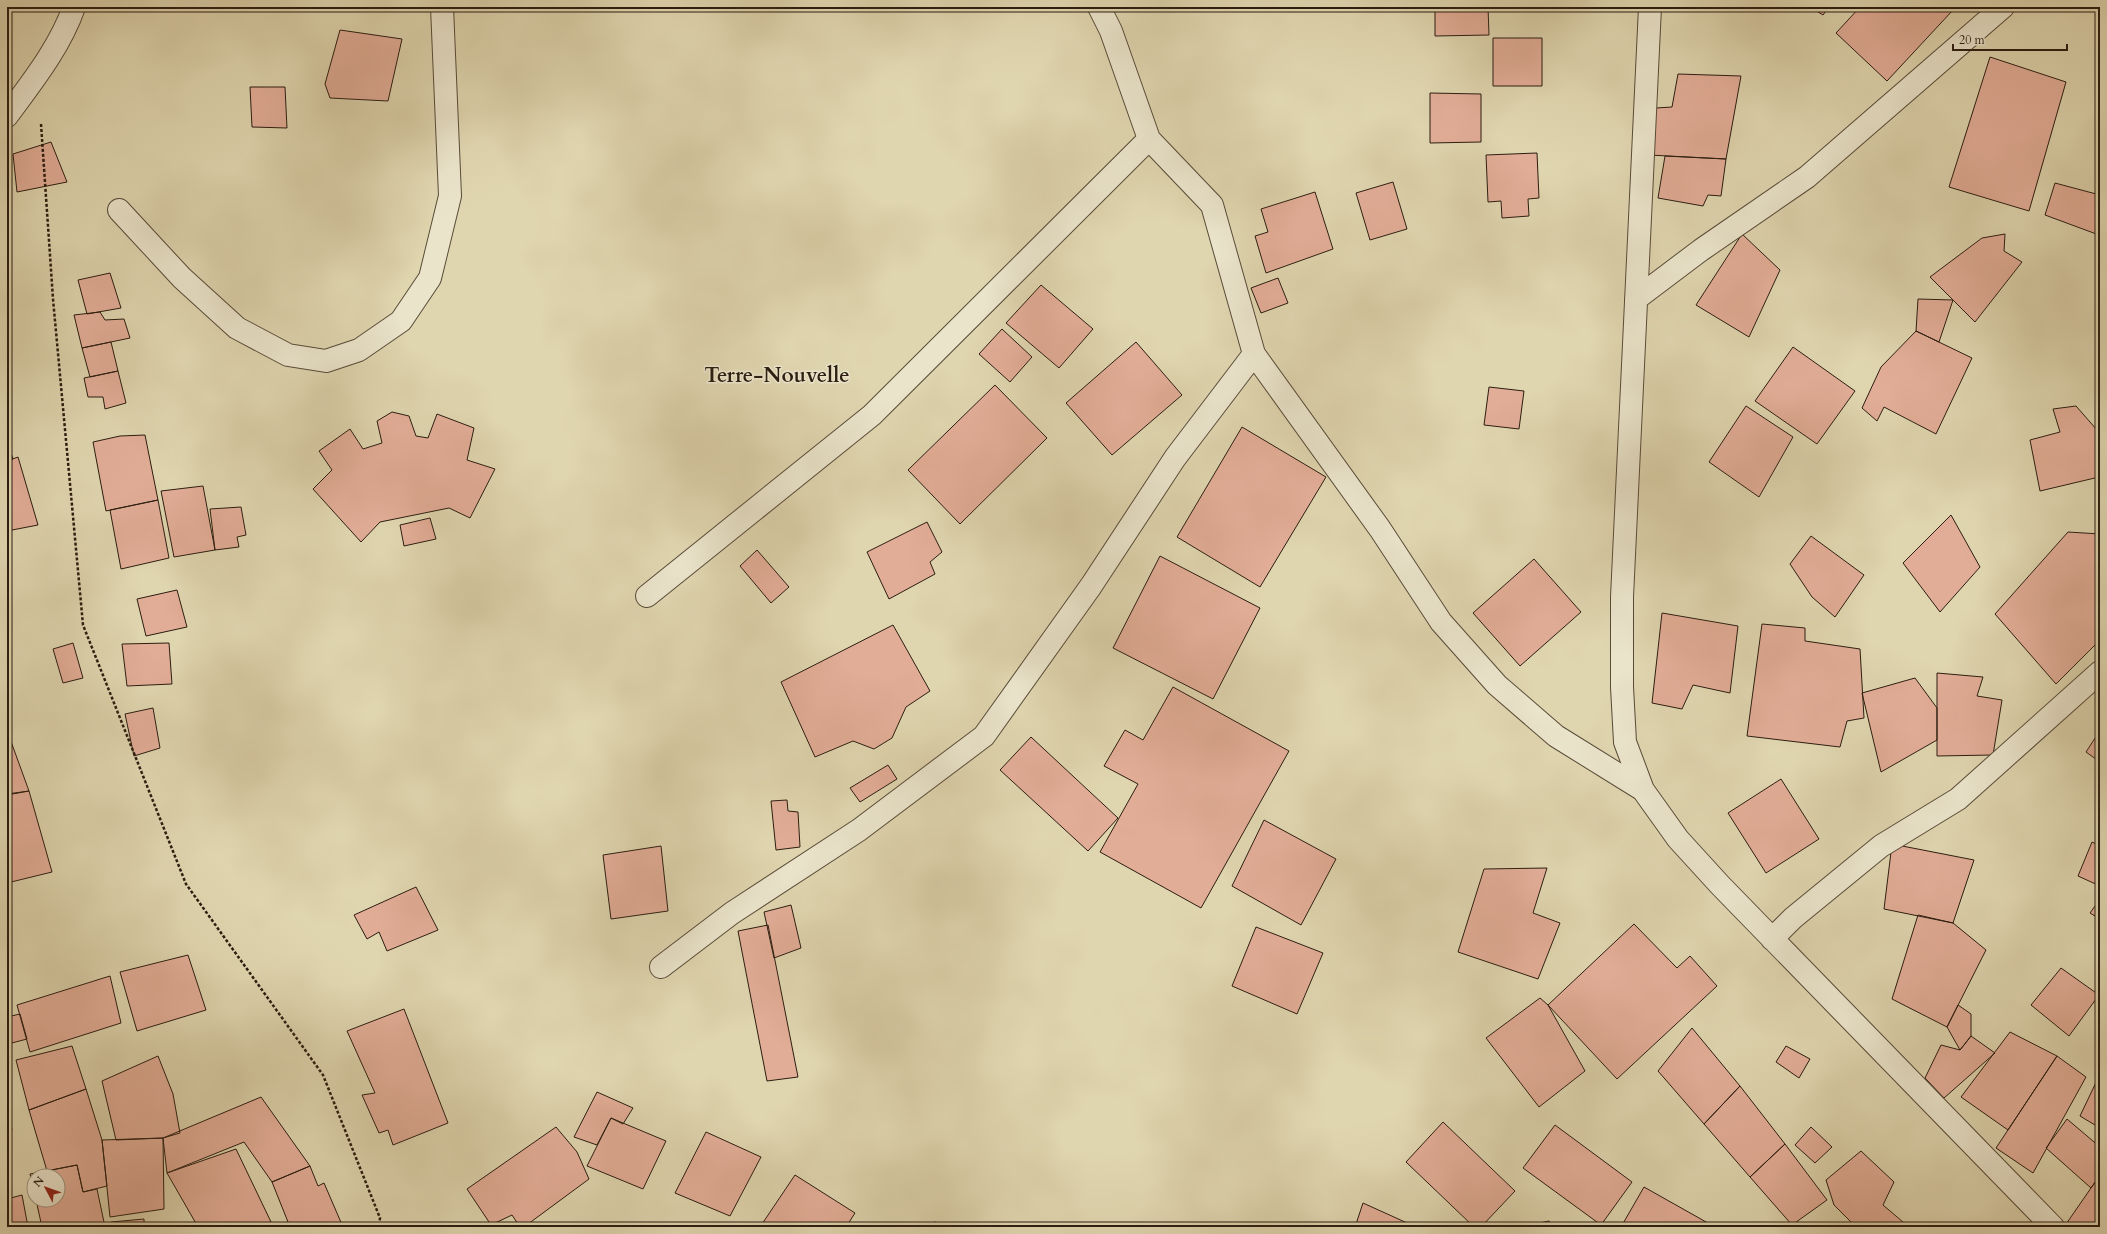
<svg xmlns="http://www.w3.org/2000/svg" width="2107" height="1234" viewBox="0 0 2107 1234" font-family="Cardo,serif">
	<rect width="100%" height="100%" fill="#dfd5af"/>
	<filter id="stains"><feTurbulence type="fractalNoise" baseFrequency=".005" numOctaves="4"/><feColorMatrix values="0 0 0 0 .2 0 0 0 0 .09 0 0 0 0 .02 0 0 0 .5 -.17"/></filter>
	<radialGradient id="worn" r=".72"><stop offset=".6" stop-color="#630" stop-opacity="0"/><stop offset="1" stop-color="#630" stop-opacity=".3"/></radialGradient>
	<path fill="#e2ad97" stroke="#2b1d10" d="M1435 7H1488L1489 35 1435 36Z
		M1810 7H1829L1823 15Z
		M1860 7H1949L1953 10 1887 81 1836 33Z
		M340 30 402 39 388 101 330 98 325 84Z
		M1493 38H1542V86H1493Z
		M1990 57 2066 82 2029 211 1949 187Z
		M1678 74 1741 76 1726 159 1649 155 1656 108 1672 107Z
		M250 87H285L287 128 252 127Z
		M1430 93 1481 94V142L1430 143Z
		M51 142 67 182 17 192 13 154Z
		M1537 153 1539 198 1528 199 1529 216 1502 218 1501 201 1488 202 1486 155Z
		M1665 156 1726 159 1721 196 1708 195 1703 206 1658 198Z
		M1393 182 1407 229 1370 240 1356 193Z
		M2055 183 2100 195V246L2096 245 2099 235 2045 215Z
		M1315 192 1333 249 1266 273 1255 236 1268 232 1261 209Z
		M1742 234 1780 270 1749 337 1696 305Z
		M2005 234 2004 251 2022 262 1975 322 1930 277 1982 238Z
		M110 273 121 308 87 314 78 280Z
		M1278 278 1288 303 1261 313 1251 288Z
		M1041 285 1093 329 1059 368 1006 323Z
		M1918 299 1953 300 1939 342 1916 331Z
		M100 312 105 320 124 319 130 338 82 348 74 315Z
		M1002 329 1032 357 1010 382 979 354Z
		M1916 331 1972 358 1936 434 1884 407 1877 421 1862 408 1881 367Z
		M111 342 118 371 90 377 82 348Z
		M1136 342 1182 395 1112 455 1066 403Z
		M1793 347 1855 391 1817 444 1755 401Z
		M118 371 126 403 105 409 103 397H88L84 378Z
		M995 385 1047 438 960 524 908 470Z
		M1489 387 1524 391 1519 429 1484 425Z
		M1746 406 1793 437 1759 497 1709 462Z
		M2076 406 2097 430 2099 477 2040 491 2030 440 2060 432 2053 409Z
		M392 412 409 416 416 436 428 438 437 414 474 428 467 460 495 469 470 518 449 508 380 522 361 542 313 489 332 470 319 451 350 429 363 449 382 443 377 421Z
		M1242 427 1326 477 1260 587 1177 537Z
		M145 435 158 500 106 511 93 442 120 436Z
		M7 441 13 459 7 461Z
		M18 457 38 525 7 531V461Z
		M203 486 215 550 174 557 161 491Z
		M158 500 169 558 121 569 110 510Z
		M241 507 246 535 237 537 239 547 215 550 210 509Z
		M1951 515 1980 567 1940 612 1903 563Z
		M430 518 436 539 404 546 400 525Z
		M927 522 942 552 930 562 935 574 889 599 867 552Z
		M2068 532 2100 534V640L2056 684 1995 614Z
		M1811 536 1864 575 1835 617 1812 597 1790 564Z
		M757 550 789 587 771 603 740 566Z
		M1160 556 1260 608 1213 699 1113 648Z
		M1534 559 1581 612 1520 666 1473 613Z
		M177 590 187 627 146 636 137 599Z
		M1662 613 1738 626 1730 693 1693 685 1682 709 1652 703Z
		M1762 624 1805 628V641L1860 649 1864 718 1847 721 1840 747 1747 736Z
		M893 625 930 691 906 707 892 738 874 749 853 741 815 757 781 682Z
		M73 643 83 678 63 683 53 649Z
		M169 643 172 684 127 686 122 644Z
		M1937 673 1983 677 1977 696 2002 700 1993 755 1937 756Z
		M1915 678 1937 708V740L1881 772 1862 693Z
		M1173 687 1289 751 1201 908 1100 852 1138 784 1104 766 1125 730 1143 740Z
		M153 708 160 748 134 756 125 714Z
		M2099 732H2100V762L2086 752Z
		M9 736 29 791 7 795V737Z
		M1031 737 1118 818 1088 851 1000 770Z
		M888 765 897 779 860 802 850 788Z
		M1781 779 1819 839 1766 873 1728 813Z
		M29 791 52 872 7 883V794Z
		M787 800 788 811 798 812 800 847 776 850 771 801Z
		M1264 820 1336 859 1301 925 1232 886Z
		M2092 842 2100 846V886L2078 876Z
		M1892 844 1974 860 1953 923 1884 909Z
		M661 846 668 911 611 919 603 855Z
		M1547 868 1533 913 1560 923 1538 979 1458 952 1484 869Z
		M416 887 438 930 387 951 379 932 367 939 354 915Z
		M2100 899V919L2090 913Z
		M791 905 801 948 774 958 764 912Z
		M1918 915 1953 923 1986 950 1947 1027 1892 999Z
		M1634 924 1677 968 1690 956 1717 986 1617 1079 1548 1005Z
		M768 925 798 1077 767 1081 738 931Z
		M1256 927 1323 953 1297 1014 1232 986Z
		M188 955 206 1010 137 1031 120 972Z
		M2061 968 2099 995 2069 1036 2031 1005Z
		M110 976 121 1023 30 1052 17 1005Z
		M1540 998 1548 1005 1585 1071 1539 1107 1486 1038Z
		M1958 1005 1971 1014V1036L1960 1050 1947 1027Z
		M404 1009 448 1123 393 1145 388 1130 379 1133 362 1095 375 1093 347 1031Z
		M20 1014 27 1039 8 1044 7 1017Z
		M1692 1028 1740 1086 1704 1124 1658 1071Z
		M2010 1032 2057 1056 2008 1130 1961 1097Z
		M1971 1036 1995 1053 1944 1098 1925 1078 1941 1045 1960 1050Z
		M72 1046 86 1089 29 1110 16 1060Z
		M1786 1046 1810 1059 1799 1078 1776 1062Z
		M158 1056 173 1094 180 1133 163 1138 116 1140 102 1081Z
		M2057 1056 2086 1077 2033 1173 1996 1148Z
		M2100 1074V1128L2080 1116Z
		M1740 1086 1785 1144 1750 1177 1704 1124Z
		M86 1089 102 1140 107 1186 83 1192 77 1165 47 1171 29 1110Z
		M597 1092 633 1108 623 1124 611 1118 597 1145 574 1137Z
		M261 1097 310 1166 272 1182 244 1142 167 1173 163 1138Z
		M7 1108 12 1130 7 1132Z
		M611 1118 666 1141 643 1189 587 1166Z
		M2067 1119 2100 1147V1175L2091 1188 2046 1148Z
		M1443 1122 1515 1191 1481 1227H1474L1406 1162Z
		M1555 1125 1632 1182 1601 1225 1523 1168Z
		M556 1127 577 1152 589 1179 524 1227H520L512 1215 491 1225 467 1189Z
		M1811 1127 1832 1147 1815 1163 1795 1145Z
		M706 1132 761 1157 730 1216 675 1193Z
		M163 1138 164 1209 110 1217 102 1140Z
		M1785 1144 1827 1200 1792 1225 1750 1177Z
		M236 1149 272 1224 265 1227H198L167 1173Z
		M1861 1151 1894 1182 1883 1205 1903 1222 1897 1227H1856L1834 1205 1826 1180Z
		M77 1165 83 1192 97 1189 105 1227H42L36 1200H58V1176H34V1192L30 1174Z
		M310 1166 318 1186 324 1183 343 1227H290L272 1182Z
		M795 1175 855 1213 846 1227H760Z
		M2100 1175V1227H2064Z
		M1644 1187 1715 1227H1621Z
		M22 1195 28 1227H7V1199Z
		M1363 1203 1416 1227H1355Z
		M144 1219V1227H111V1222Z
		M1549 1221 1555 1227H1520Z
		M934 1222 959 1227H933Z"/>
	<g fill="none" stroke-linecap="round" stroke-linejoin="round">
		<defs>
			<path id="minor" d="M1099 7 1111 31 1149 139 1212 205 1254 354 1380 529 1441 622 1497 685 1556 736 1643 790
				M1650 7 1622 597V687L1625 742 1643 790 1678 839 1720 885 2053 1227
				M7 116C32 82 60 47 74 7
				M119 210 182 278 237 328 288 355 326 361 359 350 401 321 430 278 450 196 442 7
				M1636 299 1701 250 1807 177 2003 7
				M647 596 872 415 1149 139
				M1772 939 1793 918 1881 846 1958 799 2100 672
				M661 967 732 913 859 830 984 736 1091 586 1175 458 1254 354"/>
		</defs>
		<use href="#minor" stroke="#584b38" stroke-width="24"/>
		<path stroke="#2b1d10" stroke-width="2.5" stroke-dasharray="3 2" stroke-linecap="butt" d="M41 124 53 299 83 625 186 884 323 1075 380 1218 379 1227"/>
		<use href="#minor" stroke="#eae4cb" stroke-width="22"/>
	</g>
	<g text-anchor="middle" dominant-baseline="central" stroke-width="3" stroke-linejoin="round" paint-order="stroke">
		<g font-size="21" font-weight="bold" fill="#2b1d10" stroke="#eae4cb">
			<text x="777" y="375">Terre-Nouvelle</text>
		</g>
	</g>
	<rect width="2107" height="1234" fill="none" stroke="#dfd5af" stroke-width="24"/>
	<rect x="8" y="8" width="2091" height="1218" fill="none" stroke="#2b1d10" stroke-width="2"/>
	<rect x="12" y="12" width="2083" height="1210" fill="none" stroke="#2b1d10"/>
	<g transform="translate(46 1188) rotate(311)"><circle r="19" fill="#eae4cb" stroke="#9e9480"/>
	<path d="M0-3L7 15L0 10L-7 15Z" fill="#8f2418"/>
	<text y="-6" font-size="11" font-weight="bold" text-anchor="middle" fill="#2b1d10">N</text>
	</g>
	<path d="M1953 44v6h114v-6" fill="none" stroke="#2b1d10" stroke-width="2"/>
	<text x="1959" y="44" font-size="12" fill="#2b1d10" stroke="#eae4cb" stroke-width="3" paint-order="stroke">20 m</text>
	<rect width="100%" height="100%" filter="url(#stains)"/>
	<rect width="100%" height="100%" fill="url(#worn)"/>
</svg>
